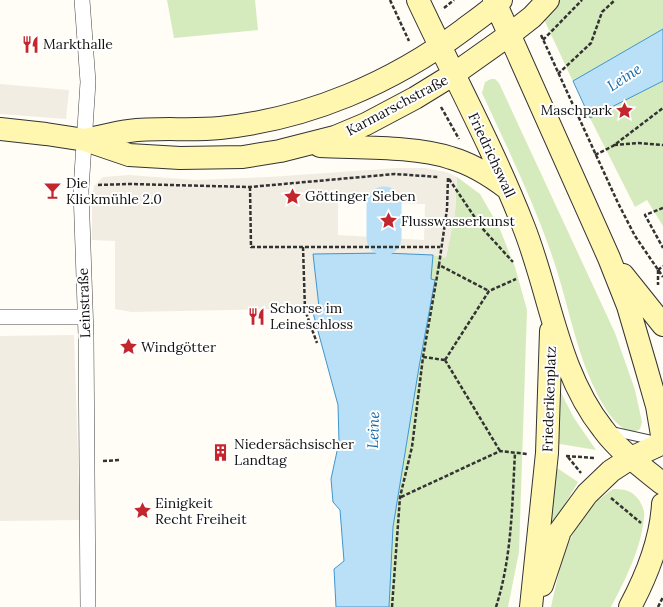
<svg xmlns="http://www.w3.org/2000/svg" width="663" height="607" viewBox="0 0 663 607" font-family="Lora,serif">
	<rect width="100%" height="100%" fill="#fffdf5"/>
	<path fill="#d5ebbd" d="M167 0H255L258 30 174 38Z
		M535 0H663V226L647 200 635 207 590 118Z
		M491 79H495L499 83 615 333 635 390 642 422 640 429 633 433C613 427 601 402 592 383 573 341 566 293 550 250 531 196 506 145 482 93L485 82Z
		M457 177 480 194 499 227 515 267 527 310 519 552 508 607H389L393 527 419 367 435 281 431 279 433 255 446 257 455 212Z
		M557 385 574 418 596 450 554 443Z
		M554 466 578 482 548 533Z
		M613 489C617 489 621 489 625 490 636 492 646 507 644 518 641 549 625 580 611 607H551C562 560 569 518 613 489Z"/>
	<path fill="#f1ede2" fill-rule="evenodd" d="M0 84 69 90 66 119 0 114Z
		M397 168H425L446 172 457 177 455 212 446 258 433 255 313 254 319 308 305 310 283 309 131 312 115 309V241L92 240V199L94 186 103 177 129 175 195 180 269 177ZM338 202 425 204 424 240 338 235Z
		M74 335 80 520 0 521V336Z"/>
	<path fill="#b9e0f7" stroke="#3f96cf" d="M663 29V81L590 118 573 81Z
		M385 253 433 255 431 279 435 280 419 367 393 527 389 607H336L334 569 344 561 340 510 333 502 331 479 339 442 338 405 312 309 319 307 313 254Z"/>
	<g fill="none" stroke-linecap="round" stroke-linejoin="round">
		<path stroke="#b9e0f7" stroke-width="35" d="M384 238V204"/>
		<defs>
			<path id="lane" d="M611 431 656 441"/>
			<path id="street" d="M82 0 88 82 81 190 86 335 88 607
				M0 317H85"/>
			<path id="secondary" d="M418 0C453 75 493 148 523 225 550 292 557 371 603 429 619 451 642 467 663 484
				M494 0 609 258 628 306 645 364 657 406 663 441
				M0 129 46 134 85 140 129 155 180 158 243 157 280 151 335 137 366 124 415 98 454 74 509 35 532 17 548 0
				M85 140C100 137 114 133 129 131 159 127 190 131 220 128 308 119 392 83 463 30 476 20 490 11 501 0
				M320 146C359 148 416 146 451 158 472 164 491 176 508 189
				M623 275 663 325
				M542 585 560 531 587 494 611 471 631 458 663 443
				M531 607 547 453 551 331
				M630 607C647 575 661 541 663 504"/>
		</defs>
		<use href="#lane" stroke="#444" stroke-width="10"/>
		<use href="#street" stroke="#444" stroke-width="16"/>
		<use href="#secondary" stroke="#333" stroke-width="24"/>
		<path stroke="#333" stroke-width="2.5" stroke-dasharray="4 2" stroke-linecap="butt" d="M390 0 409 41
			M444 8 454 0
			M541 35 618 203 635 236 663 277
			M543 40 582 0
			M558 74 591 43 602 12 615 0
			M441 107 459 139
			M614 145 638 143 663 145
			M595 155 613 146 663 108
			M448 178 447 209 439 265 489 291
			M449 179 482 228 513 262
			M98 185 129 184 250 187 395 174 438 177
			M250 187 251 247H440
			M663 208 645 215 663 248
			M303 247 305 310 317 343
			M658 270V285
			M658 270 663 266
			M423 357 445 360
			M445 360 489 291 516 279
			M445 360 500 451
			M566 456 595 458
			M568 457 581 473
			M103 461 120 460
			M401 497 500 451 527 454
			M611 498 641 523
			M392 607 400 497 412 447 423 357 439 265
			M496 607C512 557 512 505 515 453
			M658 607 663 597"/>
		<use href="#lane" stroke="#fff" stroke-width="8"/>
		<use href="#street" stroke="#fff" stroke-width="15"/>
		<use href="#secondary" stroke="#fff6b0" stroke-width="22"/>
	</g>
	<defs>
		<symbol id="restaurant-bare" viewBox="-9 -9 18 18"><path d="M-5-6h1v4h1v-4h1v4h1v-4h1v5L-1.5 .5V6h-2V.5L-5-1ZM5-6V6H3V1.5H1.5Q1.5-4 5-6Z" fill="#c4262e" stroke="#fff" stroke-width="2.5" paint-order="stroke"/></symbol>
		<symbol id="sight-bare" viewBox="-9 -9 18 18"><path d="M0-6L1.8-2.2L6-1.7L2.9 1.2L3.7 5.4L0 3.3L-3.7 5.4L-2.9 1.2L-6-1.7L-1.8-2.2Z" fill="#c4262e" stroke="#fff" stroke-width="2.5" paint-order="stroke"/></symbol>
		<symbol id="bar-bare" viewBox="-9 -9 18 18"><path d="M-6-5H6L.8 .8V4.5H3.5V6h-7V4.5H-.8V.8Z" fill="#c4262e" stroke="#fff" stroke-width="2.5" paint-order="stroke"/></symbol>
		<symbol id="building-bare" viewBox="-9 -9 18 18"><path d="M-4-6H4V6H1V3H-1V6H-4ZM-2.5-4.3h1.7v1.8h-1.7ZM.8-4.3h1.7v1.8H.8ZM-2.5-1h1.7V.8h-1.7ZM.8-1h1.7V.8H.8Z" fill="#c4262e" stroke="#fff" stroke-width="2.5" paint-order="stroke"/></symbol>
	</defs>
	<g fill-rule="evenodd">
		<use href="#restaurant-bare" x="18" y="32" width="25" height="25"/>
		<use href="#sight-bare" x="612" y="98" width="25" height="25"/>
		<use href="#bar-bare" x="40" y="178" width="25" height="25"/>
		<use href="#sight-bare" x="280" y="184" width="25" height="25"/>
		<use href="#sight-bare" x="376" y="208" width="25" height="25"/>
		<use href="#restaurant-bare" x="244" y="304" width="25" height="25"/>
		<use href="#sight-bare" x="116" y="334" width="25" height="25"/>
		<use href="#building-bare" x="208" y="440" width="25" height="25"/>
		<use href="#sight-bare" x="130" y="498" width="25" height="25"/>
	</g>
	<g text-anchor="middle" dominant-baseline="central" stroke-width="4" stroke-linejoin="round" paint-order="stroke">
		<g font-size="14" fill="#111" stroke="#fff" text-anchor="start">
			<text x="43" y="44">Markthalle</text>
			<text x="612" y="110" text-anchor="end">Maschpark</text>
			<text x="66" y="183">Die<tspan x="66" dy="16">Klickmühle 2.0</tspan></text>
			<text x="305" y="196">Göttinger Sieben</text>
			<text x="401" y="221">Flusswasserkunst</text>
			<text x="270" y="308">Schorse im<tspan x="270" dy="16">Leineschloss</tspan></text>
			<text x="141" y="347">Windgötter</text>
			<text x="234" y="444">Niedersächsischer<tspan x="234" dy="16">Landtag</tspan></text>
			<text x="155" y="503">Einigkeit<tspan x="155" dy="16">Recht Freiheit</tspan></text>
		</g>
		<g font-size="14" fill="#111" stroke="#fff">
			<text transform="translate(397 105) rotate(-28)">Karmarschstraße</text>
			<text transform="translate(492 155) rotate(65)">Friedrichswall</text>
			<text transform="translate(84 303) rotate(-92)">Leinstraße</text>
			<text transform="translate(549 399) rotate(-88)">Friederikenplatz</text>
		</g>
		<g font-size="15" font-style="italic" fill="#1768a6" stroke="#fff">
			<text transform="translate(624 77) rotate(-33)">Leine</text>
			<text transform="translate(373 430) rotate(-88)">Leine</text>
		</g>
	</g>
</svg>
